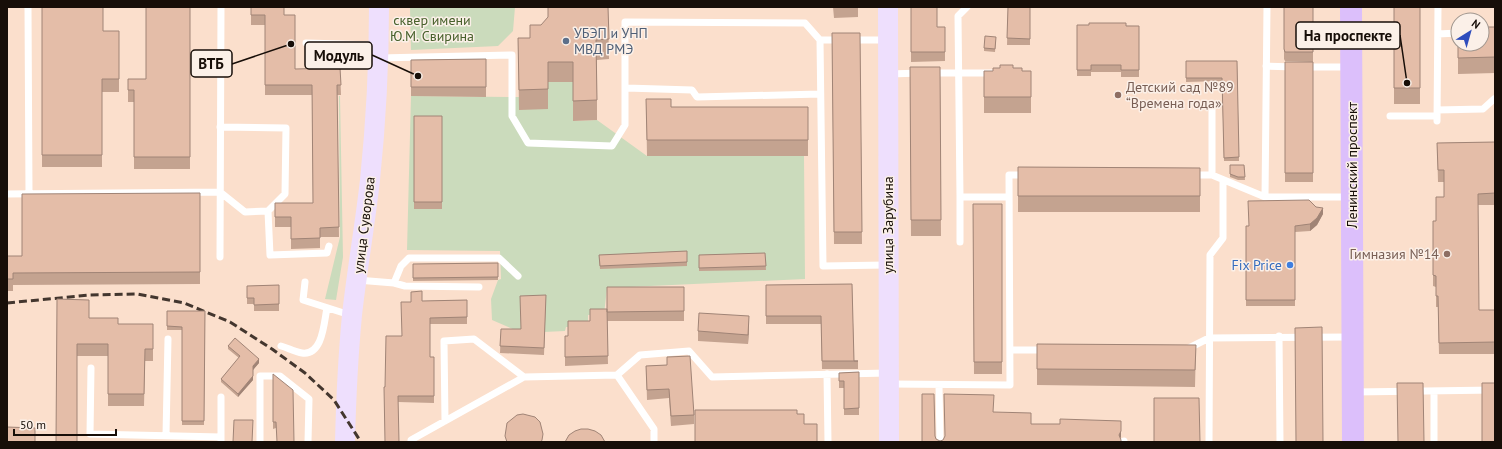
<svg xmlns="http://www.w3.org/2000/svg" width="1502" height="449" viewBox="0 0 1502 449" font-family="'PT Sans',sans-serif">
	<rect width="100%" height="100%" fill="#fbdfcc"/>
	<path fill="#cbdbbc" d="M410 7H515L513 31 498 46 411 50Z
		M548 82H573V121L597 120 647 156H804L805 279 607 288 604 314 588 315V327H566L565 331 522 333 492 320 491 299 498 280 501 279 500 251 407 250 411 96 519 97Z
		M339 96H340L343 257 336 300 325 299 340 237Z"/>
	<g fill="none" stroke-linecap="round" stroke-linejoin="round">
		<path stroke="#fff" stroke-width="7" d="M28 7 29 194
			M967 7 958 16 960 197H1009
			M1438 34 1458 33
			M820 40 823 266 886 265
			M852 40H888
			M306 43 377 45
			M379 58 512 55V116L528 143 612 146 625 125V22L805 23 820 40H840
			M1266 66 1294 67
			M1305 67H1348
			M932 73H992
			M890 74 920 73
			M626 88 692 90 697 97 820 94
			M1212 107V175
			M1437 110 1483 109 1494 99
			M1390 116H1437
			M1437 121 1438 7
			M220 127 286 128 285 194 268 211
			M1191 175H1212L1265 197H1350
			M7 194 220 192 245 212 268 211 270 255 327 253 329 246
			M960 197V242
			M1265 197 1267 7
			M220 257 221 7
			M357 280 394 283 401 266 409 258H499L518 276
			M305 282 303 300 350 315
			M394 283 405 286 479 287
			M1279 336 1280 442
			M281 346C288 348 295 352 302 353 323 356 324 322 327 308
			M1010 350H1046
			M1185 350 1209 338 1350 337
			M91 368 90 434 221 437
			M827 374 828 442
			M617 375 654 429V442
			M891 384 1010 385 1009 175H1026
			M939 385 940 442
			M1355 392 1495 390
			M1434 392V442
			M221 397V442
			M445 421 444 341 474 339 524 377
			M166 435 168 339
			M260 442V376H280L309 399 308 442
			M411 442V440L524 377 617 375 640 355 689 351 712 377 888 373
			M1124 442V441
			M1209 442 1210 255 1223 238V180"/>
		<path stroke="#eedffd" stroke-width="20" d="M888 7 889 442
			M345 442C346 400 348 357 352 315 357 270 365 225 370 180 376 122 379 65 379 7"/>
		<path stroke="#dcbffb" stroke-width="22" d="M1351 7 1353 442"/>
		<path stroke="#43362e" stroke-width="3" stroke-dasharray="8 4" stroke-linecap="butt" d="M7 303 90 295 137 294 184 303 230 322 272 349 305 373 334 400 361 442"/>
	</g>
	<path fill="#c4a390" d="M42 7 103 31H119V92H102V167H42Z
		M190 7V169H134V102H128V79H146Z
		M251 7 284 15 295 69 340 68 341 95H337L339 237H320V248L291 249V227H275V203H313L312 95H265V25H251Z
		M608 7 609 59 597 60V120L573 121V82H548V109L519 110 518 38H530L541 25Z
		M833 7H858V17L834 18Z
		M911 7 937 27H945V61L911 62Z
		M1008 7H1030V45H1007Z
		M1284 7H1313V62L1285 61 1284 59Z
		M1394 7H1420V104H1394Z
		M1077 25 1139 26V77H1121V72H1091V76H1077Z
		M1495 27V73L1458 74V44Z
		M832 33H860L862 244H834Z
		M996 40 995 52 984 51V48Z
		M486 59V97L411 96V60Z
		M1186 61H1237L1239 161H1224L1222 81 1186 82Z
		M1285 62H1313V182H1285Z
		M910 67H940L941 236H911Z
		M1013 68 1022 71H1031V113H984V71H993Z
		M646 99 671 107H808V156H647Z
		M414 116H442V209H414Z
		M1495 142V205H1478L1479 310H1495V354H1439L1438 307H1436V287L1433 286V221H1436L1444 197V182H1438L1437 143Z
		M1230 165H1244L1245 180H1238L1230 177Z
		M1018 167 1200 168V212H1018Z
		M200 193V284L13 285V291H7V256H22Z
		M973 204H1002V374H974Z
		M1316 207 1323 214 1317 225 1310 231 1295 232V306H1246V226H1249Z
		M687 251V266L600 269 599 255Z
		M765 253 766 270 699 271V255Z
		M498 263V280L413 281V264Z
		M852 284 854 361H858V369H822L821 324H766V285Z
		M279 285V311H254V304H247V286Z
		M684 287V321H607V316L608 364 565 366V345L568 336 607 309Z
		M546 295 544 355 500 353 501 329H521Z
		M57 299 89 318 118 324H153V361H145L144 406H108V356H77Z
		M467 300V324H430V357H434V403L398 402 385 387 402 336 422 301Z
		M167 311H205L204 425H182V330H167Z
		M749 326 748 344 698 341V331Z
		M1037 344 1196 345 1195 387 1037 385Z
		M228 346 259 363 253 370V380L238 397 221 382V379L239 358 228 349Z
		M667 357 694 415V424L671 426 669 398 647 400 646 366 667 365Z
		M859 372V415H844V388H839V373Z
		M273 374 294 442 276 428 273 429Z"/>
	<path fill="#a08476" d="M1323 208V214L1317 225 1310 231V224Z
		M749 316V326L748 344V335Z
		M259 359V363L253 370V366Z
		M253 376V380L238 397V394Z
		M1121 421V437L1119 441V435Z"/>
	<path fill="#e4bda8" stroke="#a08476" d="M42 7H103V31H119V79H102V155H42Z
		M146 7H190V157H134V90H128V79H146Z
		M251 7H284V15H295V69L340 68 341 85H337L339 227 320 228V238L291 239V217H275V203H313L312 85H265V15H251Z
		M548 7H608L609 39 596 40 597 100 573 101V62H548V89L519 90 518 38H530V25H541L548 17Z
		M911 7H937V27H945V52H911Z
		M1008 7H1030V39L1007 38Z
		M1284 7H1313V52H1285L1284 49Z
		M1394 7H1420V88H1394Z
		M1089 23H1126V26H1139V70H1121V65H1091V70H1077V25H1089Z
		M1482 27H1495V57L1458 58V44H1482Z
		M832 33H860L862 232H834Z
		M985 36 996 37 995 49 984 48Z
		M486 59V87H411V60Z
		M1186 61H1237L1239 157 1224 158 1222 78H1186Z
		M1285 62H1313V173H1285Z
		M1000 65H1013V68H1022V71H1031V97H984V71H993V68H1000Z
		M910 67H940L941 220H911Z
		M646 99H671V107H808V140H647Z
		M414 116H442V202H414Z
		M1495 142V193L1478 194 1479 310H1495V342L1439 343 1438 296H1436V276L1433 275V221H1436V197H1444V170H1438L1437 143Z
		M1230 165H1244L1245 177H1238L1230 174Z
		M1018 167 1200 168V196H1018Z
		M200 193V272L13 273V279H7V256H22V194Z
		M1309 200 1316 207 1323 208 1317 218 1310 224 1295 226V300H1246V226H1249L1248 201Z
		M973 204H1002V362H974Z
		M687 251V262L600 266 599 255Z
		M765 253 766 266 699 268V255Z
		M498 263V277L413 278V264Z
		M852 284 854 361H858H822L821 316H766V285Z
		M279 285V304L254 305V298H247V286Z
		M607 287H684V311L607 312Z
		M422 291V301L467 300V317L430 318V357H434V396H398L399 442H385L384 387H385L386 336H402L401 302H411V292Z
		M546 295 544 348 500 346 501 329H521L520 296Z
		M57 299 89 300V318H118V324H153V349H145L144 394H108V344H77V442H56Z
		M590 309H607L608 356 565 357V336H568V321H590Z
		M167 311H205L204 421H182V327L167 326Z
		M699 313 749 316 748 335 698 331Z
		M1322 327 1323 442H1296L1295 328Z
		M235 338 259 359 253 366V376L238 394 221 379 240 356 228 346Z
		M1037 344 1196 345 1195 370 1037 369Z
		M690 356 694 415 671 416 669 389 647 390 646 366 667 365V357Z
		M859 372V408L844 409V381H839V373Z
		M273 374 293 390 294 442H277L276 422H273Z
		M1397 383H1423L1424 442H1398Z
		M1482 383H1495V442H1482Z
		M922 394H934L935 436 936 439 940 441 943 440 945 436 944 394 994 395 993 412 1031 413V424H1060V419L1121 421V431L1119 435 1121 440V442H922Z
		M1154 398H1199L1200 442H1154Z
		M695 410H797V414H804V424H817V442H695Z
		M523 414 535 417 540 422 543 434 542 440 541 442H507L505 436 507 423 517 415Z
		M234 420H253L252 442H233Z
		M7 427 35 428V442H7Z
		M581 429H588L595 431 601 435 605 442H565L569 435 575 431Z"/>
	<circle fill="#5c6f8a" stroke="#fbf0e8" stroke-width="1.5" cx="566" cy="41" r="4"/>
	<g fill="#8d6e63" stroke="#fbf0e8" stroke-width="1.5">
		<circle cx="1118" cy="95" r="4"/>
		<circle cx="1447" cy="254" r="4"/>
	</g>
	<circle fill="#3f7fe0" stroke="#fbf0e8" stroke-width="1.5" cx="1290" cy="265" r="4"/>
	<g text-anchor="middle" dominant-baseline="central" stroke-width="3" stroke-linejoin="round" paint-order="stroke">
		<g font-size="14" fill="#47602b" stroke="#fbf0e8">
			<text x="432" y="20">сквер имени<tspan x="432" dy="16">Ю.М. Свирина</tspan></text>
		</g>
		<g font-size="14" fill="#4e5e75" stroke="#fbf0e8" text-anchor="start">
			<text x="574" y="33">УБЭП и УНП<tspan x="574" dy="16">МВД РМЭ</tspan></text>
		</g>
		<g font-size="14" fill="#785e54" stroke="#fbf0e8" text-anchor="start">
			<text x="1126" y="87">Детский сад №89<tspan x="1126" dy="16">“Времена года»</tspan></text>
			<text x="1439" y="254" text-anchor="end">Гимназия №14</text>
		</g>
		<g font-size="14" fill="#170e08" stroke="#fbf0e8">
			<text transform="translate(1352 165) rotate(-90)">Ленинский проспект</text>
			<text transform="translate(364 225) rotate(-83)">улица Суворова</text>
			<text transform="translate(888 225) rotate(-90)">улица Зарубина</text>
		</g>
		<g font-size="14" fill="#366cbe" stroke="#fbf0e8" text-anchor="end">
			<text x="1282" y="265">Fix Price</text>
		</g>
	</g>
	<path fill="none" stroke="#170e08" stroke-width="1.5" d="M1407 83L1400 35M418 76L372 55M291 44L232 64"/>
	<g fill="#170e08" stroke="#fbf0e8" stroke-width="1.5">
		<circle cx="1407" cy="83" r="4"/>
		<circle cx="418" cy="76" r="4"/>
		<circle cx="291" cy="44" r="4"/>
	</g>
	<g fill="#fbf0e8" stroke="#170e08" stroke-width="1.5">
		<rect x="1296" y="22" width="104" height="27" rx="4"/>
		<rect x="305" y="42" width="67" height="27" rx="4"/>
		<rect x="191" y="50" width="41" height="27" rx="4"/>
	</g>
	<g font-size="15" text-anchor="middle" font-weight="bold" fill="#170e08">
		<text x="1348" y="41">На проспекте</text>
		<text x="339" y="61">Модуль</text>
		<text x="211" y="69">ВТБ</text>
	</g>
	<rect width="1502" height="449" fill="none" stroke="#170e08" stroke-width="16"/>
	<g transform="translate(1470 32) rotate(37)"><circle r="19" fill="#fbf0e8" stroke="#a0968e"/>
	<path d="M0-3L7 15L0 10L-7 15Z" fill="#2e4cbc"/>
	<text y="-6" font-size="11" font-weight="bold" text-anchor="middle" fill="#170e08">N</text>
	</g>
	<path d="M14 429v6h102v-6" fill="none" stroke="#170e08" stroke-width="2"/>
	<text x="20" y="429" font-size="12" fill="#170e08" stroke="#fbf0e8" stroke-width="3" paint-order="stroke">50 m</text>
</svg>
